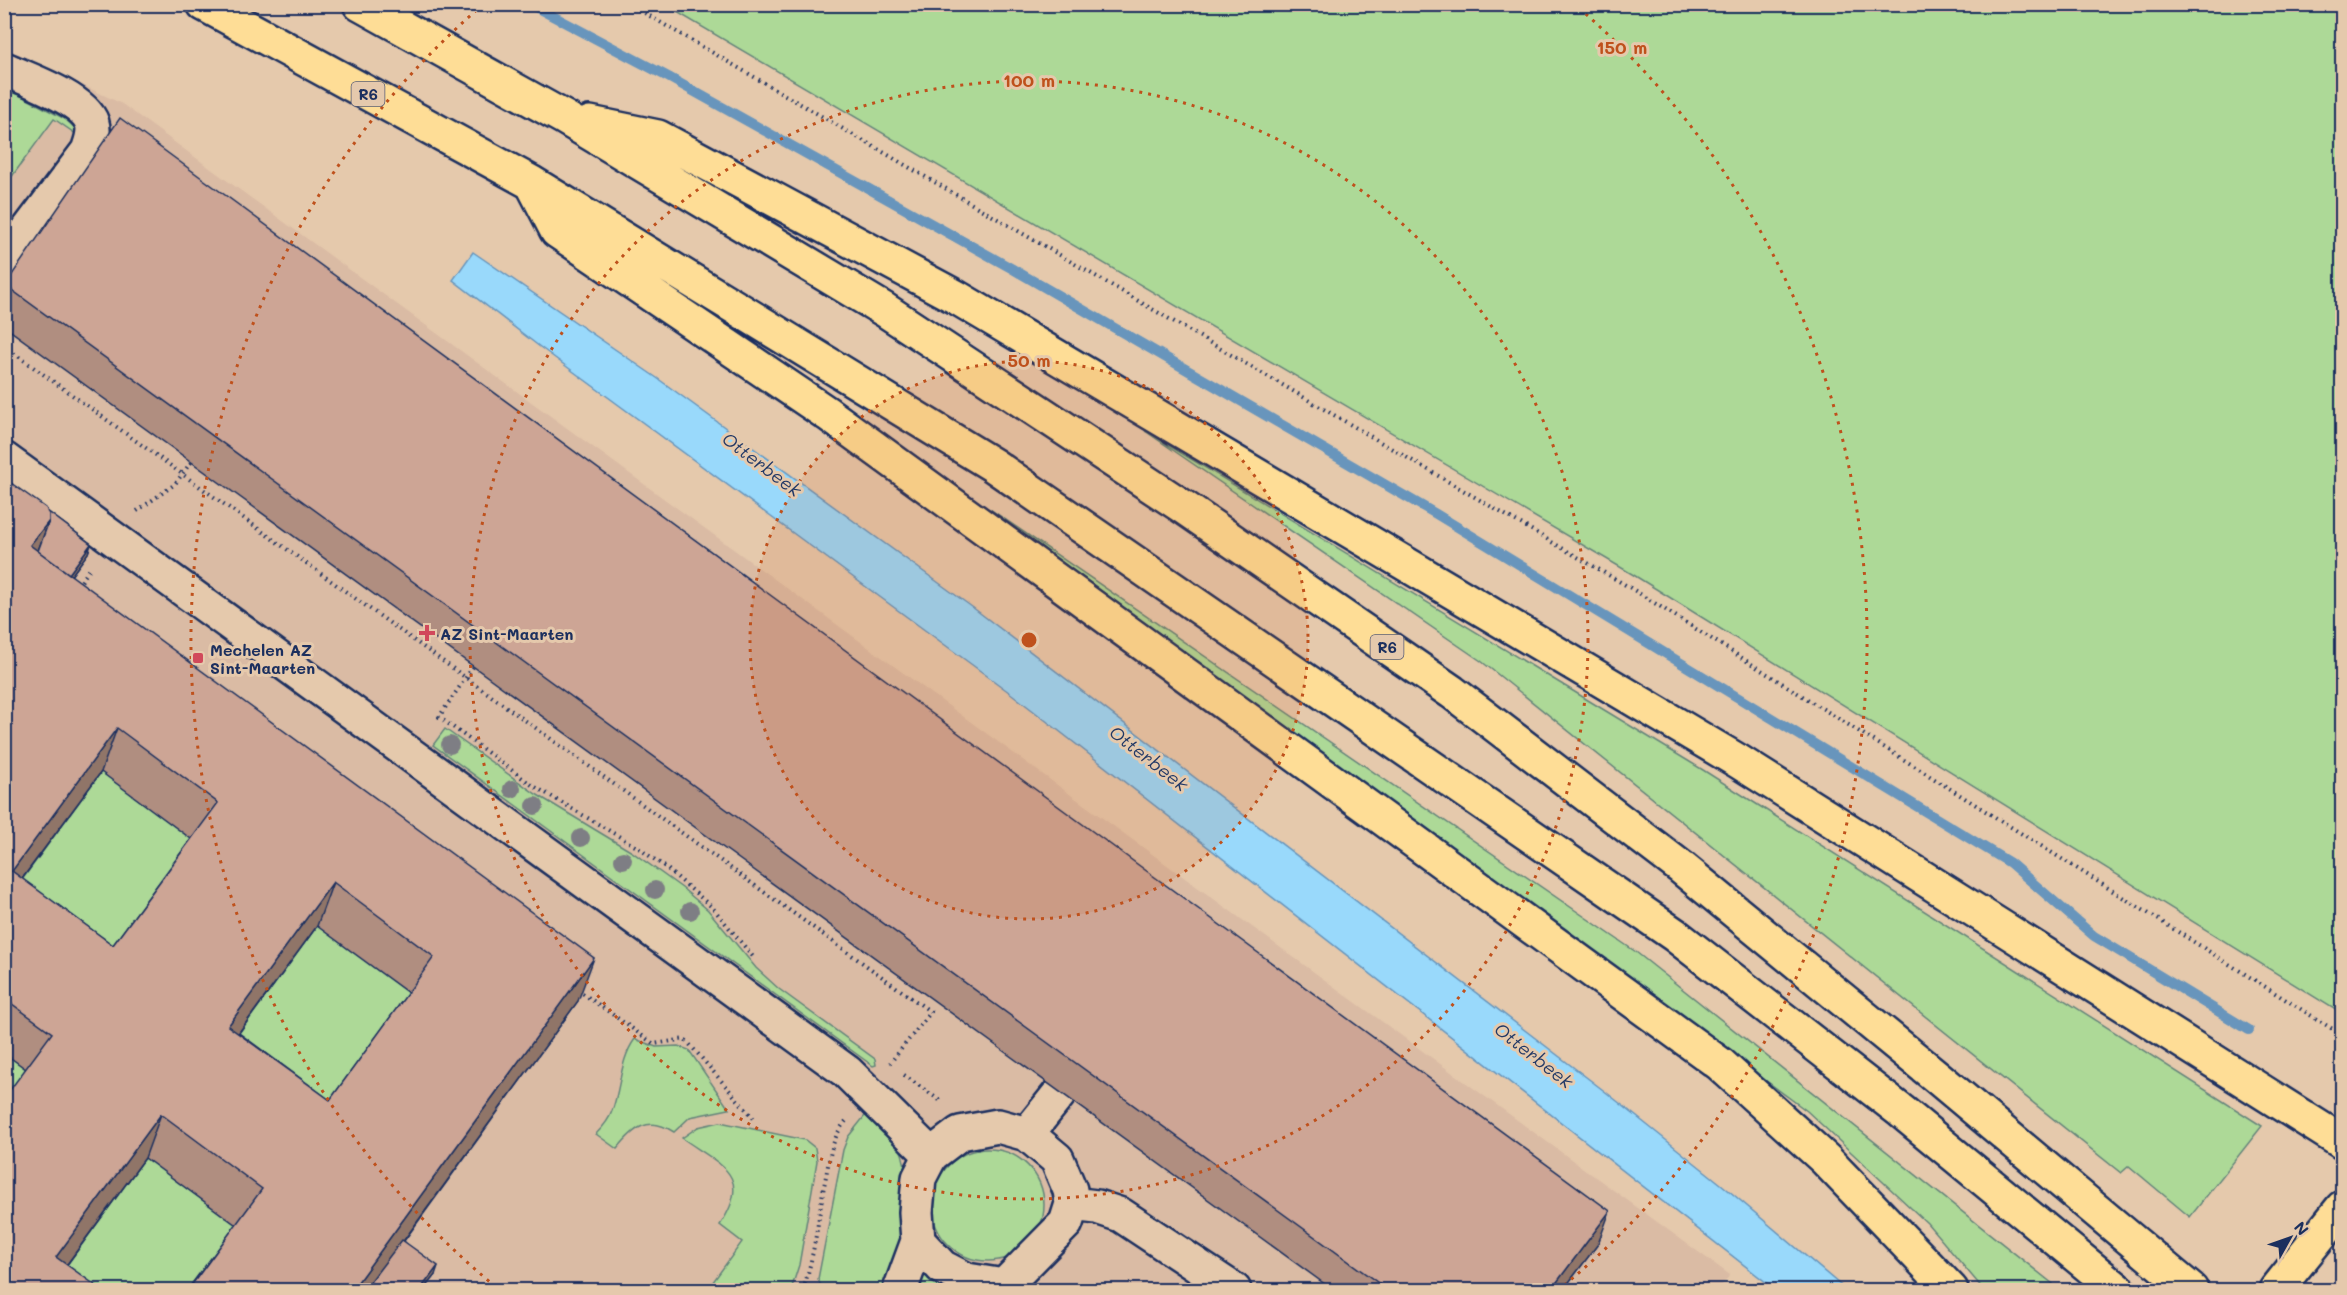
<svg xmlns="http://www.w3.org/2000/svg" width="2347" height="1295" viewBox="0 0 2347 1295" font-family="Mali,sans-serif">
	<rect width="100%" height="100%" fill="#e5c9ac"/>
	<filter id="ink" filterUnits="userSpaceOnUse"><feTurbulence type="fractalNoise" baseFrequency=".0167" numOctaves="2"/><feDisplacementMap in="SourceGraphic" scale="12" xChannelSelector="R" yChannelSelector="G"/><feConvolveMatrix kernelMatrix="1 2 1 2 8 2 1 2 1" color-interpolation-filters="sRGB"/></filter>
	<g filter="url(#ink)">
		<path fill="#dabba4" d="M4 47 122 104 1730 1275 1718 1290H5Z"/>
		<path fill="#add997" stroke="#64847a" stroke-width="1.5" d="M665 5H2342V1014L1632 574Z
			M5 87 65 119 77 130 76 134 54 119 5 186Z
			M1145 431 1703 770 2262 1126 2190 1217 2129 1166 2121 1173 1481 661Z
			M990 509 1636 952 2053 1284 2050 1290H1984L1927 1223 1807 1111Z
			M445 729 536 794 632 852 682 888 708 910 756 968 779 989 875 1059 876 1065 873 1066 433 745Z
			M101 772 202 846 97 989 5 903Z
			M317 926 418 1000 314 1143 212 1069Z
			M635 1039 656 1047 678 1046 689 1050 729 1109 690 1117 674 1132C648 1115 634 1128 617 1149L596 1134C603 1127 609 1120 612 1111 621 1087 620 1059 635 1039Z
			M5 1053 36 1077 5 1120Z
			M868 1112C878 1122 892 1134 899 1146 917 1184 898 1252 887 1290H828L820 1284 818 1279 843 1150 848 1137Z
			M720 1122 805 1140 815 1148 817 1161 799 1265 791 1290H707L742 1242 720 1225C754 1174 720 1165 682 1138L698 1127Z
			M932 1205a56 56 0 1 1 112 0a56 56 0 1 1-112 0Z
			M145 1158 246 1232 204 1290H48Z
			M924 1274 961 1290H910L917 1277Z"/>
		<path fill="#99d9fb" stroke="#6795bc" stroke-width="1.5" d="M473 252 657 378 972 607 1607 1093 1721 1184 1846 1290H1776L1013 695 540 347 453 280Z"/>
		<g fill="none" stroke-linecap="round" stroke-linejoin="round">
			<path stroke="#6795bc" stroke-width="10" d="M530 4 670 78 1011 268 1436 514 2010 863 2094 936 2249 1030"/>
			<defs>
				<path id="minor" d="M4 69C27 79 84 99 92 123 95 133 91 142 88 151L4 262
					M4 459 847 1072 931 1155
					M1027 1134 1059 1094
					M1072 1204 1097 1207 1121 1215 1234 1290
					M918 1241 942 1267 967 1280 1004 1286
					M900 1290 918 1241 916 1212 919 1178 931 1155 960 1133 998 1126 1027 1134 1057 1159 1070 1190 1072 1204 1066 1223 1000 1290"/>
				<path id="major" d="M2276 1290 2342 1208"/>
				<path id="highway" d="M204 4 532 183 993 465 1675 935 1901 1111 2118 1290
					M360 4 565 118 885 310 1182 506 1452 692 1682 868 1937 1077 2191 1290
					M590 123 658 137 956 297 1738 761 2342 1142
					M533 185 557 231 828 414 1720 1064 1826 1160 1951 1290"/>
			</defs>
			<use href="#minor" stroke="#1b2f5e" stroke-width="38"/>
			<use href="#major" stroke="#1b2f5e" stroke-width="38"/>
			<use href="#highway" stroke="#1b2f5e" stroke-width="38"/>
			<path stroke="#1b2f5e" stroke-width="4" stroke-dasharray="1.5 4.5" stroke-linecap="butt" d="M629 4 1629 587 2342 1035
				M4 346 931 1012 890 1063
				M137 511 175 484 191 462
				M78 586 91 567
				M473 667 439 717 532 785 637 847 665 867 713 908 754 958
				M578 990 654 1044 685 1039 756 1121
				M904 1075 942 1102
				M803 1290C814 1257 818 1221 824 1186 829 1164 830 1139 846 1121"/>
			<use href="#minor" stroke="#e5c9ac" stroke-width="33"/>
			<use href="#major" stroke="#fedd96" stroke-width="33"/>
			<use href="#highway" stroke="#fedd96" stroke-width="33"/>
		</g>
		<g fill="#7e7e84">
			<circle cx="450" cy="745" r="9"/>
			<circle cx="512" cy="789" r="9"/>
			<circle cx="535" cy="806" r="9"/>
			<circle cx="581" cy="838" r="9"/>
			<circle cx="623" cy="860" r="9"/>
			<circle cx="655" cy="890" r="9"/>
			<circle cx="690" cy="911" r="9"/>
		</g>
		<path fill="#b08e80" stroke="#1b2f5e" stroke-width="1.5" fill-rule="evenodd" d="M5 285 1598 1244 1563 1290H1333L4 326Z
			M4 478 47 511 91 544 88 553 71 576 578 1001 404 1241 435 1275 423 1290H187L236 1225 145 1158 67 1265 4 1290 26 1069 4 1053ZM101 772 191 839 113 945 22 879ZM317 926 408 993 330 1100 239 1033Z"/>
		<path fill="#907468" stroke="#1b2f5e" stroke-width="1.5" d="M49 521 33 564 30 545Z
			M91 544 88 553 44 612 48 603Z
			M117 728 101 772 4 903 12 871Z
			M333 882 317 926 212 1069 228 1026Z
			M594 958 578 1001 372 1284 370 1282 367 1290H352Z
			M161 1114 145 1158 48 1290 56 1257Z
			M1610 1211 1598 1244 1563 1290H1551Z
			M438 1266 435 1275 423 1290H420Z"/>
		<path fill="#cda595" stroke="#1b2f5e" stroke-width="1.5" fill-rule="evenodd" d="M120 118 1610 1211 1551 1290H1388L5 285Z
			M4 478 46 508 49 514V521L30 545 594 958 352 1290H188L262 1189 161 1114 56 1257 102 1290H4V1098L52 1033 4 998ZM117 728 218 803 113 945 12 871ZM333 882 434 957 330 1100 228 1026Z
			M47 511 91 544 69 574 38 551 49 521V514Z
			M402 1240 438 1266 420 1290H381L370 1282Z"/>
	</g>
	<circle cx="1029" cy="640" r="279" fill="#bf511c" fill-opacity=".12"/>
	<g fill="none" stroke="#bf511c" stroke-width="3" stroke-dasharray="3 6">
		<circle cx="1029" cy="640" r="279"/>
		<circle cx="1029" cy="640" r="559"/>
		<path d="M496 1287A838 838 0 0 1 479 8M1579 8A838 838 0 0 1 1562 1287"/>
	</g>
	<g fill="#d1495b" stroke="#e5c9ac" stroke-width="2">
		<path d="M424 624h6v6h6v6h-6v6h-6v-6h-6v-6h6z"/>
		<rect x="192" y="652" width="12" height="12" rx="3"/>
	</g>
	<g text-anchor="middle" dominant-baseline="central" stroke-width="6" stroke-linejoin="round" paint-order="stroke">
		<g fill="#e5c9ac" stroke="#585d75" stroke-width="1.5">
			<rect x="351.5" y="82" width="33" height="24" rx="4.5"/>
			<rect x="1370.5" y="635" width="33" height="24" rx="4.5"/>
		</g>
		<g font-size="15" font-weight="bold" fill="#1b2f5e">
			<text x="368" y="94">R6</text>
			<text x="1387" y="647">R6</text>
		</g>
		<g font-size="16" font-weight="bold" fill="#1b2f5e" stroke="#e5c9ac" text-anchor="start">
			<text x="440" y="633">AZ Sint-Maarten</text>
			<text x="210" y="649">Mechelen AZ<tspan x="210" dy="18">Sint-Maarten</tspan></text>
		</g>
		<g font-size="18" font-style="italic" fill="#213866" stroke="#e5c9ac">
			<text transform="translate(762 464) rotate(37)">Otterbeek</text>
			<text transform="translate(1149 758) rotate(38)">Otterbeek</text>
			<text transform="translate(1534 1055) rotate(38)">Otterbeek</text>
		</g>
	</g>
	<circle cx="1029" cy="640" r="9" fill="#bf511c" stroke="#e5c9ac" stroke-width="3"/>
	<g font-size="18" text-anchor="middle" font-weight="bold" fill="#bf511c" stroke="#e5c9ac" stroke-width="6" stroke-linejoin="round" paint-order="stroke">
		<text x="1622" y="54">150 m</text>
		<text x="1029" y="87">100 m</text>
		<text x="1029" y="367">50 m</text>
	</g>
	<rect width="2347" height="1295" fill="none" stroke="#e5c9ac" stroke-width="24"/>
	<rect x="12" y="12" width="2323" height="1271" fill="none" stroke="#1b2f5e" stroke-width="2" filter="url(#ink)"/>
	<g transform="translate(2290 1238) rotate(50)" stroke="#e5c9ac" stroke-width="4.5" paint-order="stroke">
	<path d="M0-4.5L10 22L0 15L-10 22Z" fill="#1b2f5e"/>
	<text y="-9" font-size="16" font-weight="bold" text-anchor="middle" fill="#1b2f5e">N</text>
	</g>
</svg>
